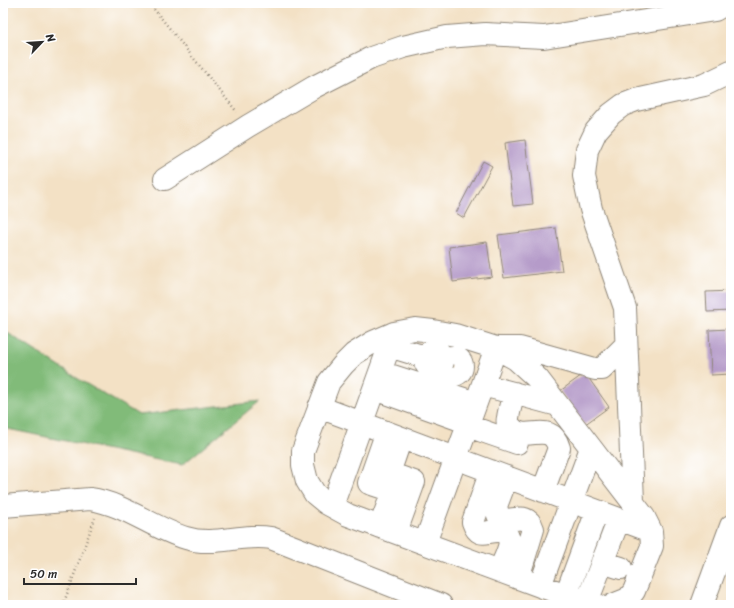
<svg xmlns="http://www.w3.org/2000/svg" width="734" height="608" viewBox="0 0 734 608" font-family="Sriracha,sans-serif">
	<rect width="100%" height="100%" fill="#fff"/>
	<filter id="ink" filterUnits="userSpaceOnUse"><feTurbulence type="fractalNoise" baseFrequency=".025" numOctaves="2"/><feDisplacementMap in="SourceGraphic" scale="8" xChannelSelector="R" yChannelSelector="G"/><feConvolveMatrix kernelMatrix="1 2 1 2 8 2 1 2 1" color-interpolation-filters="sRGB"/></filter>
	<filter id="wash" filterUnits="userSpaceOnUse"><feTurbulence type="fractalNoise" baseFrequency=".012" numOctaves="4" result="noise"/><feDisplacementMap in="SourceGraphic" scale="16" xChannelSelector="R" yChannelSelector="G"/><feGaussianBlur stdDeviation="0.9" result="paint"/><feColorMatrix in="noise" values="0 0 0 0 0 0 0 0 0 0 0 0 0 0 0 0 0 1.4 0 .05"/><feComposite in="paint" operator="in"/></filter>
	<g filter="url(#wash)">
		<rect width="100%" height="100%" fill="#f3e1c5"/>
		<path fill="#81bb79" stroke="#567352" d="M3 330 80 380 139 415 260 401 182 465 3 428Z"/>
		<g id="blocks">
			<path fill="#b59bc9" d="M525 140 533 204 513 206 505 143Z
				M483 161 492 166 464 218 456 213Z
				M556 228 562 271 504 278 498 235Z
				M487 242 492 277 453 282 449 247Z
				M731 291V311L707 312 706 292Z
				M730 329 731 374 711 375 709 330Z
				M585 373 609 407 584 425 560 391Z"/>
		</g>
	</g>
	<g filter="url(#ink)">
		<use href="#blocks" fill-opacity="0" stroke="#8f8678" stroke-width="1"/>
		<g fill="none" stroke-linecap="round" stroke-linejoin="round">
			<defs>
				<path id="minor" d="M165 179 248 126 314 87 371 58 403 47 447 37 485 34 544 37 715 10 727 3
					M389 346 425 357
					M425 360a9 9 0 1 1 18 0a9 9 0 1 1-18 0Z
					M444 366a9 9 0 1 1 18 0a9 9 0 1 1-18 0Z
					M380 372 476 403
					M483 385 558 405
					M374 389 469 423
					M514 393C512 401 509 410 508 418 507 421 508 424 510 426 525 446 550 417 559 448L543 491
					M319 407 651 531
					M468 426 517 443
					M491 471 473 522C479 540 487 530 499 531 507 531 511 540 509 547 507 555 503 563 499 571
					M507 477 496 506 498 515 505 520C517 520 528 513 533 529L518 578
					M633 502 625 308 591 209 584 176 587 150 596 131 611 114 623 105 636 100 704 85 731 72
					M3 506 90 499C125 504 152 528 186 538 214 547 242 533 271 538L441 605
					M332 506 394 333
					M380 527 393 491 369 483 383 443
					M396 532 414 482 389 473 401 438
					M425 543 496 348H520L595 369H602L626 345
					M602 562 621 568
					M540 586 591 448
					M566 595 597 511
					M587 602 619 519
					M597 605 540 586 348 515 326 503 315 494 307 481 303 465V451L329 382 343 365 354 354 373 342 394 333 415 329 433 331 455 335 496 348 516 359 538 379 644 517 651 531 652 546 634 591 628 599 613 605
					M702 605 731 526"/>
			</defs>
			<use href="#minor" stroke="#8f8678" stroke-width="24"/>
			<path stroke="#8f8678" stroke-width="2.5" stroke-dasharray="1 3" stroke-linecap="butt" d="M149 3 237 112
				M63 605 95 518"/>
			<use href="#minor" stroke="#fff" stroke-width="22"/>
		</g>
	</g>
	<rect width="734" height="608" fill="none" stroke="#fff" stroke-width="16"/>
	<g transform="translate(42 42) rotate(65)" stroke="#ffffff" stroke-width="3" paint-order="stroke">
	<path d="M0-3L7 15L0 10L-7 15Z" fill="#2b2b2b"/>
	<text y="-6" font-size="11" font-weight="bold" text-anchor="middle" fill="#2b2b2b">N</text>
	</g>
	<path d="M24 578v6h112v-6" fill="none" stroke="#2b2b2b" stroke-width="2"/>
	<text x="30" y="578" font-size="12" fill="#2b2b2b" stroke="#ffffff" stroke-width="3" paint-order="stroke">50 m</text>
</svg>
